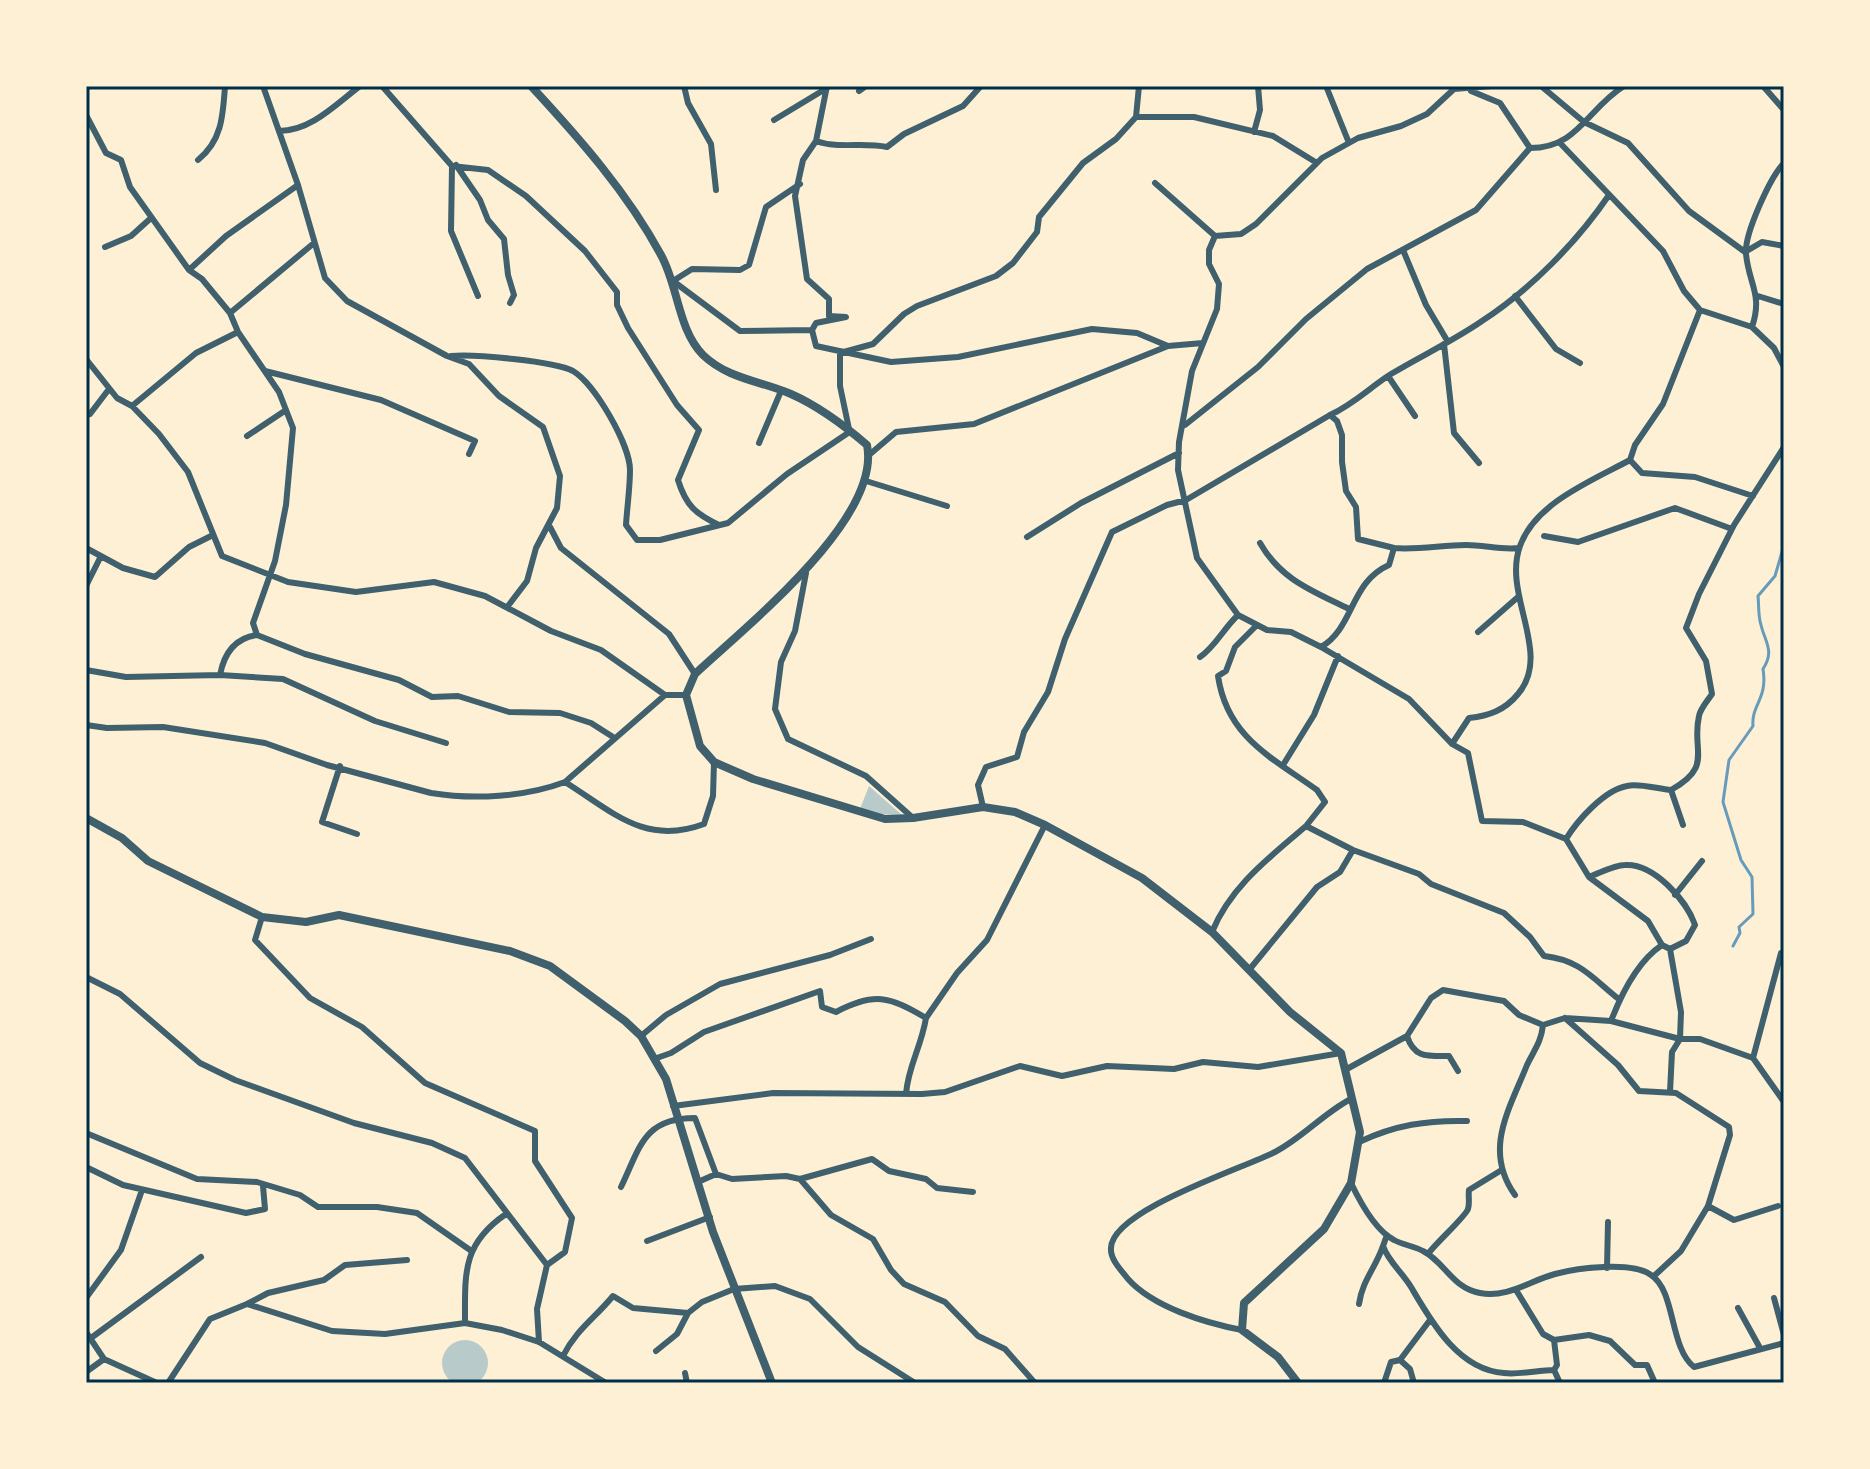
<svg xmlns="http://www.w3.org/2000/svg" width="1870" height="1469" viewBox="0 0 1870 1469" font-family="'Source Serif 4',serif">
	<rect width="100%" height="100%" fill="#fdf0d5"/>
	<path fill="#b9caca" d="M869 786 902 815 875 814 860 809Z
		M442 1363a23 23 0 1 1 46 0a23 23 0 1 1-46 0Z"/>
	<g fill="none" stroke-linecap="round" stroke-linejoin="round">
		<path stroke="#669bbc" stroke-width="3" d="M1733 946 1740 933 1739 927 1753 914 1752 877 1741 860 1723 802 1729 760 1753 726C1751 705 1768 699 1763 669 1775 651 1765 642 1761 625 1758 616 1759 605 1758 596L1775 576 1784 545"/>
		<path stroke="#3f606c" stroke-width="6" d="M263 86 298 185 325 278 347 301 447 356 469 364 499 396 543 427 560 476 557 508 536 548 527 581 508 606
			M382 86 452 166 488 170 526 196 585 251 617 292V305L628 328 677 405 699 430 678 480C686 506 696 514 719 525
			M684 86 688 103 711 144 716 190
			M1326 86 1349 143
			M1541 86 1584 122 1628 143 1689 211 1745 252 1762 242 1784 246
			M1763 86 1784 110
			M86 87 90 86
			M859 91 866 86
			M1471 91 1500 103 1530 148
			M86 115 106 153 121 160 130 187 189 270 202 279 230 313 238 332 279 392 293 428 286 505 275 561 253 623 257 635C235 638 224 654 220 675
			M1136 117H1194L1273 136 1317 163
			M774 120 827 88
			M279 131C311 131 336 104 360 86
			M1254 132 1260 110 1258 86
			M816 141C838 149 863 142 887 147L904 134 963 106 981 86
			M1560 143 1663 251 1684 291 1700 310 1752 327 1774 348 1784 367
			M198 160C222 141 223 115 225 86
			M456 165 480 200 488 220 504 239 508 275 514 295 510 303
			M452 166 451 231 478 296
			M1155 183 1215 236 1209 250V264L1219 284 1217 309 1192 371 1179 442 1178 470 1197 558 1238 615 1267 630 1291 632 1321 647 1409 699 1452 744 1468 753 1482 821 1523 822 1566 839 1589 877 1648 921 1662 945 1670 949 1681 1012 1680 1039H1700L1753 1058 1784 1102
			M800 184 766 207 749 265 740 270 692 269 673 281 740 331 812 330 816 346 891 362 958 357 1092 329 1137 333 1168 346
			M1215 236 1241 234 1256 224 1322 158 1358 138 1401 126 1427 114 1454 89 1492 86
			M105 247 131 236 151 218
			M1403 250 1426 305 1448 342
			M189 270 226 236 298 185
			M1515 296 1556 349 1580 363
			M1758 296 1784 304
			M230 313 314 243
			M1752 327C1763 294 1749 285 1746 254 1744 235 1770 177 1784 163
			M812 330 816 323 846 317 829 316V299L807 279 795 196 803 160 816 141 827 86
			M1444 344 1454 433 1479 463
			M451 356C474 354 554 361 573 371 595 384 630 445 630 470 630 488 627 508 626 525L637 540H660L728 523 787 474 851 431
			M86 359 117 398 132 406 159 434 188 472 222 556 288 582 356 592 434 582 485 596 551 631 601 650 665 695
			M265 371 381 400 475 441 469 454
			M1388 376 1415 416
			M132 406 196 353 238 332
			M90 414 109 389
			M1330 415 1337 421 1342 435V462L1346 491 1356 507 1358 539 1394 548
			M1185 425 1258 367 1306 319 1367 269 1476 210 1530 148C1578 148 1587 109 1624 86
			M849 429 840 386V353L873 344 904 314 917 306 996 276 1013 263 1037 232 1039 217 1083 163 1116 139 1136 117 1139 86
			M247 436 286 410
			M759 443 781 391
			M869 455 896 432 974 424 1168 346 1203 343
			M1630 460 1642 473 1695 477 1753 496
			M866 481 947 506
			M550 527 561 548 669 634 695 674
			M1544 536 1578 542 1675 508 1732 529
			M1027 537 1081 503 1179 453
			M1260 543C1281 580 1313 591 1349 609
			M86 548 123 568 155 577 189 547 211 536
			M806 573 795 631 781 662 775 709 788 739 866 776 913 818
			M86 586 101 556
			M1256 626 1235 647 1226 671 1218 676C1227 737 1271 757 1317 790L1325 802 1306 826
			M1478 632 1518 597
			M257 635 305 654 399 680 432 697 458 696 509 712 560 713 591 723 613 737
			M1321 647C1354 628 1350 582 1389 565L1394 548C1419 550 1442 545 1466 545 1485 545 1500 550 1519 548
			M1200 657C1215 647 1224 628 1238 615
			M86 670 126 677 220 675 283 679 375 721 446 743
			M86 725 107 728 163 727 265 743 327 765 431 793C474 800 525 797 565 782L665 695H686
			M1452 744 1469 718C1489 716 1505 710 1518 694 1553 653 1502 595 1520 546 1535 503 1593 480 1630 460L1635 445 1663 404 1700 310
			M1283 765 1314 715 1338 656
			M340 766 322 822 357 834
			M565 782C613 812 645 846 704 824L713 796 714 762
			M1671 790 1683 825
			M983 807 978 785 986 767 1017 757 1024 732 1048 692 1065 639 1112 532 1167 505 1186 500 1330 415C1354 404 1369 388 1391 374 1421 356 1453 341 1482 321 1530 290 1577 242 1609 195
			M1566 839C1577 821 1604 790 1627 786 1639 783 1658 789 1671 790 1714 766 1691 751 1699 716 1700 709 1708 700 1712 694L1706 661 1686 628 1699 594 1734 525 1784 447
			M1589 877C1600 873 1614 865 1625 865 1654 863 1687 901 1695 925L1686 941 1670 949
			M1675 895 1702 861
			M262 917 255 940 310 998 362 1027 425 1083 535 1131V1161L572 1218 565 1252 547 1265 537 1309 539 1342
			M1212 932C1231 886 1269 858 1306 826L1353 850 1419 874 1431 884 1504 913 1530 937 1544 956C1581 960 1593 979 1620 1000
			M1249 970 1317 887 1340 872 1353 850
			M86 977 120 994 200 1063 235 1080 354 1123 432 1143 465 1158 547 1265
			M1565 1018 1618 1065 1639 1091 1676 1093 1729 1127 1730 1135 1708 1206 1681 1251 1654 1276
			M1611 1021C1621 995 1638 961 1662 945
			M1543 1025 1565 1018 1611 1021 1680 1039 1672 1052 1670 1092
			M641 1036 666 1015 720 984 830 955 871 939
			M1407 1036C1414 1058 1427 1056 1449 1056L1458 1071
			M1753 1058 1781 953
			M654 1059 671 1053 704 1032 820 991 822 1007 836 1012C874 992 889 996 926 1018L957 973 987 940 1045 825
			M1345 1070 1407 1036 1431 998 1443 990 1504 1001 1519 1015 1543 1025C1541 1043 1534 1050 1527 1065 1509 1110 1483 1150 1515 1195
			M906 1094C908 1066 921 1048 926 1018
			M673 1106 773 1093 922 1094 945 1092 1020 1066 1062 1076 1107 1066 1174 1069 1203 1062 1258 1067 1341 1053
			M86 1133 197 1179 257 1182 300 1195 318 1207H377L417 1213 470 1250
			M1359 1142C1395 1125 1427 1120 1467 1121
			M86 1167 123 1185 246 1213 265 1209 263 1186
			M716 1174 732 1179 786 1176 800 1179 831 1215 873 1239 891 1270 904 1284 945 1302 978 1336 1005 1349 1035 1383
			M800 1179 872 1159 889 1171 926 1179 937 1188 973 1192
			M1351 1183C1360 1202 1375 1230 1394 1240 1403 1245 1414 1246 1423 1251 1445 1262 1452 1288 1480 1293 1508 1298 1529 1281 1555 1274 1577 1268 1632 1261 1651 1275 1676 1291 1669 1347 1694 1367L1784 1343
			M621 1187C640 1148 643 1118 695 1118L716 1174 698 1182
			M1708 1206 1734 1220 1778 1206
			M1387 1235 1383 1246C1388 1261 1402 1272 1411 1287 1431 1321 1458 1370 1504 1373 1520 1375 1538 1370 1554 1370L1560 1383
			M647 1241 710 1217
			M1428 1254C1435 1244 1466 1216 1468 1209 1470 1203 1468 1196 1469 1190L1500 1171
			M1607 1268 1608 1222
			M1516 1290 1543 1334 1554 1340 1589 1335 1610 1341 1635 1365H1647L1655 1383
			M86 1298 121 1250 142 1190
			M1774 1298 1784 1335
			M247 1304 268 1293 324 1280 345 1265 407 1260
			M1359 1304C1362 1281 1376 1267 1383 1246
			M1738 1308 1760 1348
			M465 1323C465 1273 462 1244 506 1214
			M1242 1330C1205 1323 1153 1307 1128 1279 1121 1270 1110 1259 1111 1248 1112 1210 1244 1168 1275 1152 1302 1138 1323 1114 1349 1100
			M86 1332 104 1359 157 1383
			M91 1338 201 1257
			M656 1351 677 1334 688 1313 702 1302 734 1289 775 1286 810 1299 858 1347 915 1383
			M563 1356C576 1330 595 1318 613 1296L633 1308 688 1313
			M1400 1360 1410 1369 1414 1383
			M1554 1370 1557 1365 1554 1340
			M86 1372 104 1359
			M685 1373 687 1383
			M168 1383 210 1319 247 1304 332 1331 385 1334 465 1323 502 1330 539 1342 606 1383
			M1384 1383 1391 1362 1400 1360 1430 1320"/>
		<path stroke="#3f606c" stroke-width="8" d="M531 86C579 138 627 192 661 255 678 285 678 330 703 355 728 379 761 381 791 394 818 406 845 426 867 445 882 519 745 627 695 674L686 695 700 746 714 762 753 779 885 819 913 818 983 807 1015 812 1045 825 1142 878 1212 932 1290 1012 1341 1053 1360 1132 1351 1183 1324 1229 1244 1303 1242 1330 1278 1357 1298 1383
			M86 818 122 838 148 861 262 917 306 922 339 915 510 951 550 966 625 1021 641 1036 666 1079 713 1232 772 1383"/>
	</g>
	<rect width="1870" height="1469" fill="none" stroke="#fdf0d5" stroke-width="176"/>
	<rect x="88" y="88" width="1694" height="1293" fill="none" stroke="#003049" stroke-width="3"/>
</svg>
